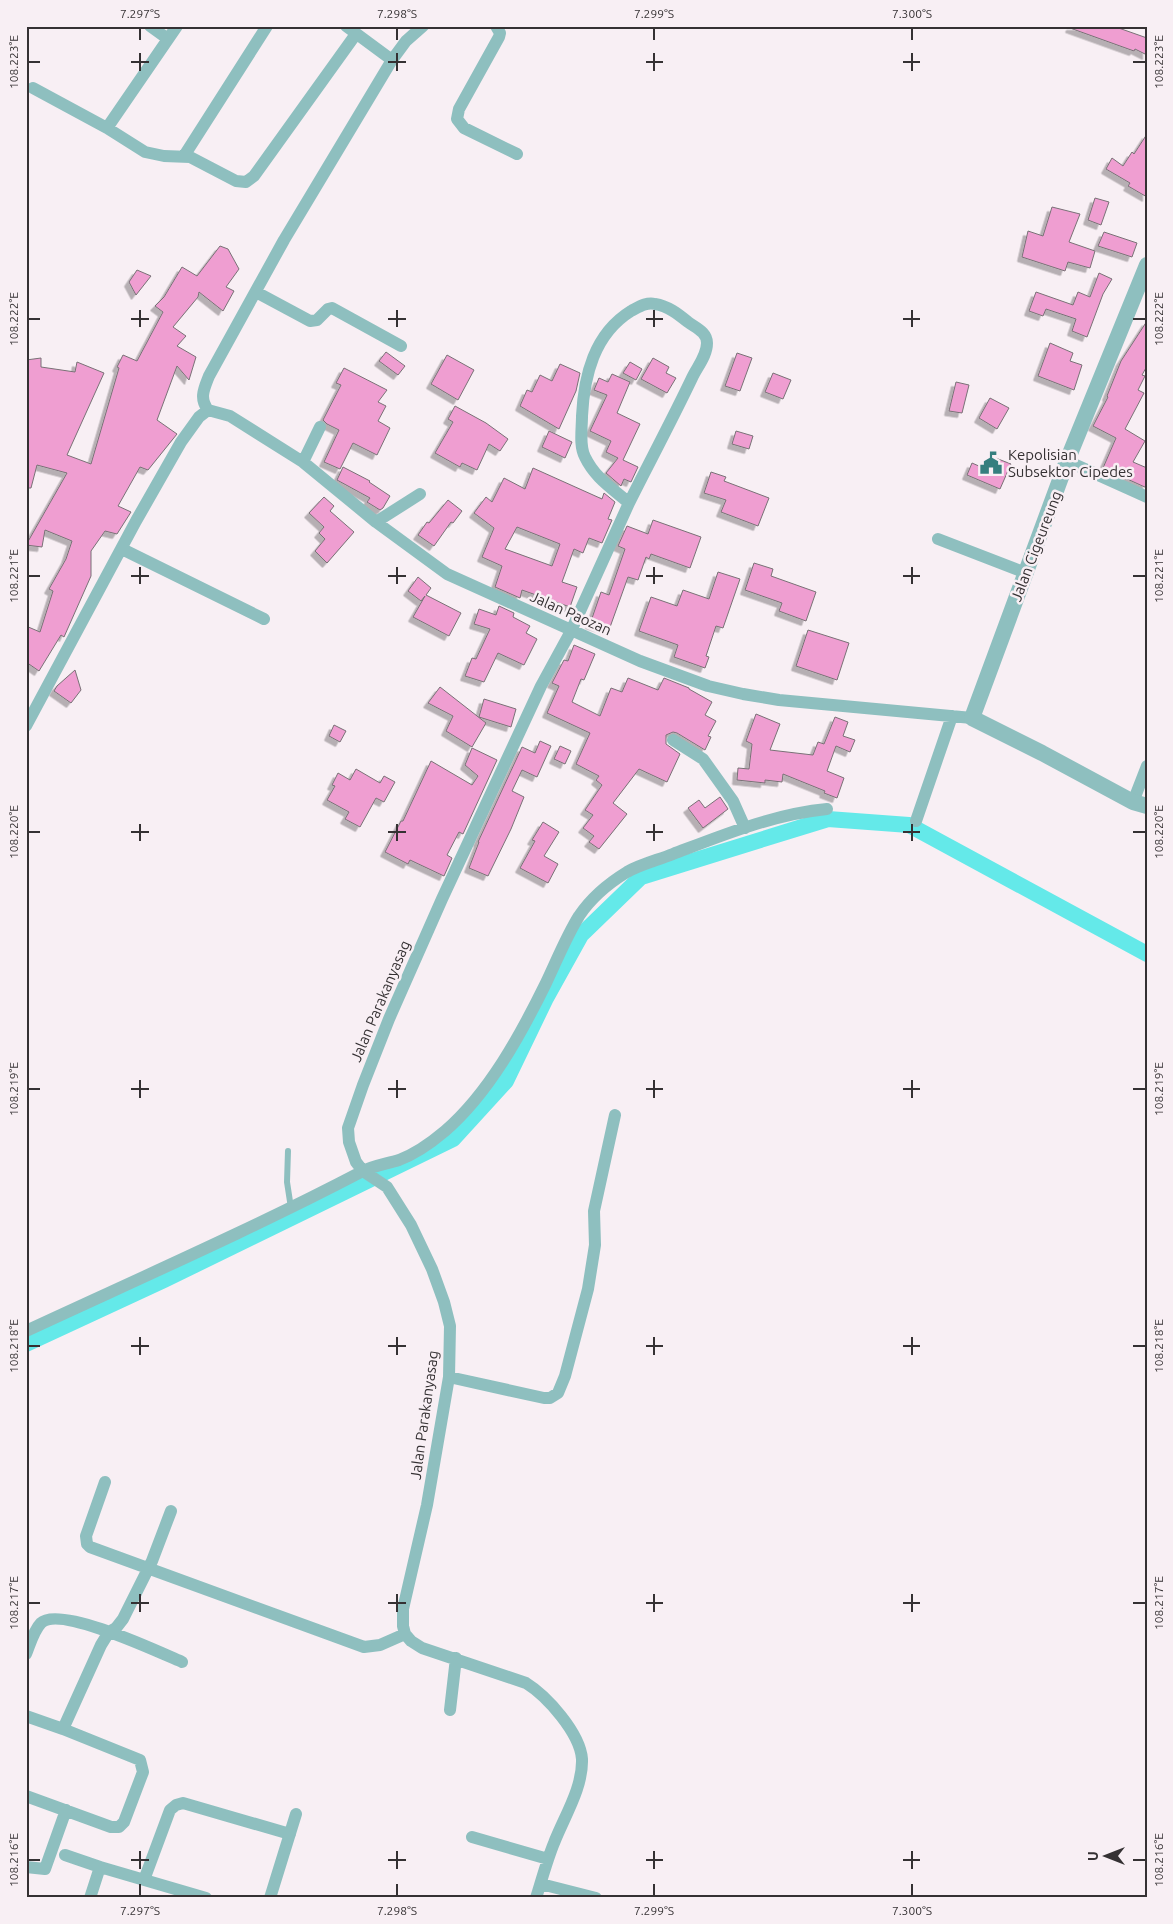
<svg xmlns="http://www.w3.org/2000/svg" width="1173" height="1924" viewBox="0 0 1173 1924" font-family="Ubuntu,sans-serif">
	<defs>
		<filter id="shadow"><feDropShadow dx="-4.5" dy="4.5" stdDeviation="0" flood-color="#0004"/></filter>
	</defs>
	<rect width="100%" height="100%" fill="#f8eff4"/>
	<g fill="none" stroke-linecap="round" stroke-linejoin="round">
		<path stroke="#64e9e9" stroke-width="16" d="M26 1344 164 1280 453 1139 506 1081 546 998 581 935 641 877 828 819 909 825 1147 954"/>
	</g>
	<path fill="#ef9ed1" stroke="#797176" fill-rule="evenodd" filter="url(#shadow)" d="M1071 26H1113L1147 38V55L1135 49 1134 51 1070 28Z
		M1147 134V197L1128 186 1130 183 1106 169 1112 158 1123 166 1132 152 1134 154Z
		M1095 198 1109 202 1101 225 1088 220Z
		M1052 207 1080 214 1069 242 1095 251 1090 268 1068 262 1065 271 1022 257 1028 231 1043 236Z
		M1104 232 1137 243 1132 257 1098 246Z
		M220 246 228 249 239 269 226 287 234 291 223 311 199 292 198 297 173 327 186 336 177 346 196 357 189 380 177 366 157 420 177 434 148 470 140 467 118 506 131 512 117 534 105 531 91 551V576L64 637 61 635 39 671 26 662V626L40 632 53 591 49 589 66 559 72 541 45 530 42 547 26 545 67 473 37 465 31 488H26V360L41 358V367L75 372 77 362 104 373 67 455 91 464 119 368 117 367 123 355 137 361 163 312 155 306 164 297 182 267 197 276Z
		M137 270 151 276 136 295 129 282Z
		M1099 273 1112 279 1103 294 1087 337 1072 331 1076 319 1046 309 1043 316 1029 311 1036 292 1073 305 1078 292 1090 297Z
		M1147 321V366L1142 375 1145 376 1138 390 1144 393 1125 429 1145 441 1133 462 1147 468V488L1103 468 1116 438 1093 426 1108 397 1107 396 1121 361Z
		M1050 343 1073 353 1070 361 1082 365 1074 390 1038 376Z
		M386 352 405 366 398 375 379 361Z
		M737 353 752 358 740 391 725 386Z
		M447 355 474 370 458 400 431 384Z
		M653 358 669 367 666 373 676 378 667 393 641 379Z
		M630 362 642 369 636 380 623 373Z
		M560 364 580 373 576 391 559 429 520 406 527 390 532 392 540 375 552 381Z
		M344 368 387 390 378 402 386 406 378 421 390 428 377 455 353 443 340 469 324 462 339 430 327 424 323 420 341 385 336 383Z
		M773 373 791 380 783 399 765 392Z
		M612 374 630 382 617 413 640 424 623 460 638 467 631 482 624 479 621 486 606 473 618 458 606 452 611 441 590 431 607 395 594 390 599 378 608 382Z
		M956 382 969 385 962 413 949 411Z
		M990 398 1009 408 997 429 979 418Z
		M455 406 486 423 508 439 500 451 489 444 477 470 462 463 460 467 435 453 453 422 448 419Z
		M549 431 572 442 565 458 542 447Z
		M736 431 753 436 749 449 732 444Z
		M993 457 1011 464 1000 489 967 475 972 463 988 470Z
		M343 467 370 481 369 482 390 496 383 508 380 510 367 502 370 498 337 480Z
		M533 468 602 499 604 493 615 502 608 519 612 520 602 543 589 538 583 553 574 549 562 582 577 587 570 607 522 590 520 598 495 587 502 566 482 557 494 528 474 513 486 497 492 502 504 478 525 489ZM517 527 560 544 552 566 505 549Z
		M711 472 726 477 724 481 769 498 758 526 721 512 726 500 704 493Z
		M324 497 334 506 330 511 354 532 327 563 315 551 325 539 319 533 324 527 309 513Z
		M448 500 462 511 453 523 451 522 434 546 418 535 427 522 429 523Z
		M653 520 701 537 690 568 651 554 649 559 646 557 638 580 628 577 609 630 590 624 601 592 609 595 625 549 618 546 627 526 648 534Z
		M754 563 773 569 771 576 816 592 806 621 779 611 782 603 745 590Z
		M718 572 740 579 723 628 716 626 706 656 709 657 705 668 674 657 678 645 639 631 651 597 677 606 683 590 709 599Z
		M418 577 431 588 426 595 461 613 449 636 413 617 425 596 421 601 408 591Z
		M499 606 514 613 513 617 530 626 526 633 537 639 524 665 498 653 484 682 465 676 472 658 476 659 490 629 474 624 479 609 496 615Z
		M808 630 849 643 837 680 796 666Z
		M574 645 595 654 584 680 581 679 572 702 600 716 611 688 622 692 628 678 658 690 664 678 689 688V689L712 702 705 715 716 721 708 736 711 737 705 750 677 733 673 732 666 735V744L680 754 667 782 639 769 613 803 627 814 599 849 589 842 594 836 583 828 593 815 585 810 602 785 596 780 599 776 576 764 590 733 547 713 559 686 552 683 564 660 568 661Z
		M75 670 81 690 71 703 54 691 57 686Z
		M440 687 486 723 472 747 446 731 453 716 428 703Z
		M484 699 516 709 511 727 479 717Z
		M756 714 780 724 770 750 813 755 818 742 824 744 835 717 848 722 843 736 855 740 850 752 836 746 827 771 844 778 837 798 824 793 825 791 783 774 782 782 765 780V783L737 780 738 768 749 769 752 744 746 741Z
		M334 725 346 731 340 742 329 736Z
		M540 741 551 746 537 777 522 770 512 791 524 797 511 829 488 876 469 868 479 842H478L522 747 535 753Z
		M560 746 571 751 565 764 554 759Z
		M472 748 497 760 463 834 459 832 447 855 452 858 444 876 410 860 408 864 385 852 401 821H403L431 761 472 785 478 776 465 765Z
		M356 769 380 783 384 776 395 782 384 802 376 798 360 827 345 819 349 812 327 800 335 786 332 785 338 773 350 780Z
		M720 797 728 809 703 828 688 808 699 800 705 808Z
		M543 822 559 832 544 856 558 864 548 883 520 868 535 841 532 840Z"/>
	<g fill="none" stroke-linecap="round" stroke-linejoin="round">
		<path stroke="#8ebfbf" stroke-width="6" d="M288 1151 287 1182 291 1208"/>
		<path stroke="#8ebfbf" stroke-width="12" d="M150 26 168 39
			M346 26 392 60
			M496 26 500 33 499 37 459 109 457 119 464 128 517 154
			M33 88 107 128 145 152 164 156 190 157 236 181 246 182 254 176 356 34
			M107 128 177 26
			M184 156 267 26
			M256 292 310 321 317 320 328 309 332 308 401 346
			M208 410 230 416 303 462 376 522 447 574 640 661 708 686 743 694 779 700 972 718
			M208 410C199 398 204 389 209 376L284 240 392 60 406 41 423 26
			M1067 461 1147 497
			M303 462 320 427
			M376 522 420 494
			M938 539 1026 573
			M122 549 264 619
			M26 726 136 521 181 442 199 417 208 410
			M673 740 703 759 733 801 745 828
			M1133 802 1147 766
			M916 821 952 716
			M26 1331C138 1279 252 1229 361 1172 372 1166 386 1164 399 1160 415 1154 432 1142 445 1131 489 1093 521 1034 546 983 557 960 566 937 579 916 591 898 609 883 627 872 641 864 658 860 673 854 723 835 774 814 827 809
			M449 1377 544 1398H550L558 1393 565 1376 588 1289 595 1245 594 1211 615 1115
			M105 1482 86 1536 87 1544 90 1547 364 1647 380 1645 405 1634
			M26 1654C30 1644 34 1630 41 1623 59 1605 159 1652 182 1662
			M450 1710 456 1658
			M26 1716 63 1729
			M26 1796 111 1827H119L124 1822 143 1772 140 1760 63 1729 101 1645 109 1632 116 1628 123 1619 152 1561 171 1511
			M472 1837 548 1859
			M65 1855 100 1867 90 1898
			M26 1867 45 1869 66 1810
			M100 1867 206 1898
			M144 1880 170 1810 176 1805 183 1803 290 1834
			M541 1884 596 1898
			M270 1898 296 1814
			M536 1898C542 1879 547 1860 554 1843 564 1817 583 1788 582 1759 580 1733 547 1696 526 1683L422 1648 411 1641 405 1634 403 1626V1609L427 1505 449 1377 450 1326 444 1302 432 1269 411 1225 387 1187 363 1171 356 1162 349 1142 348 1128 363 1085 389 1019 442 899 541 686 571 631 629 503C612 488 595 478 585 457 579 446 582 429 582 416 584 376 594 334 631 311 639 307 646 302 655 304 668 306 678 314 688 322 696 328 707 332 707 343 707 356 697 367 692 378 672 420 650 461 629 503"/>
		<path stroke="#8ebfbf" stroke-width="16" d="M1147 265 1067 461 972 718 1042 753 1133 802 1147 806"/>
	</g>
	<path fill="none" stroke="#353133" stroke-width="2" d="M140 28V40M397 28V40M654 28V40M912 28V40M140 53V71M397 53V71M654 53V71M912 53V71M28 62H40M131 62H149M388 62H406M646 62H663M903 62H920M1133 62H1146M140 310V327M397 310V327M654 310V327M912 310V327M28 319H40M131 319H149M388 319H406M646 319H663M903 319H920M1133 319H1146M140 567V584M397 567V584M654 567V584M912 567V584M28 576H40M131 576H149M388 576H406M646 576H663M903 576H920M1133 576H1146M140 824V841M397 824V841M654 824V841M912 824V841M28 832H40M131 832H149M388 832H406M646 832H663M903 832H920M1133 832H1146M140 1080V1098M397 1080V1098M654 1080V1098M912 1080V1098M28 1089H40M131 1089H149M388 1089H406M646 1089H663M903 1089H920M1133 1089H1146M140 1337V1355M397 1337V1355M654 1337V1355M912 1337V1355M28 1346H40M131 1346H149M388 1346H406M646 1346H663M903 1346H920M1133 1346H1146M140 1594V1612M397 1594V1612M654 1594V1612M912 1594V1612M28 1603H40M131 1603H149M388 1603H406M646 1603H663M903 1603H920M1133 1603H1146M140 1851V1869M397 1851V1869M654 1851V1869M912 1851V1869M28 1860H40M131 1860H149M388 1860H406M646 1860H663M903 1860H920M1133 1860H1146M140 1884V1896M397 1884V1896M654 1884V1896M912 1884V1896"/>
	<defs>
		<symbol id="civic-bare" viewBox="-9 -9 18 18"><path d="M-.6-6.5H3V-4.5H.6V-3L4-1V1h2V6H-6V1h2V-1L-.6-3ZM-1.2 2.5V6h2.4V2.5Z" fill="#357e7e" stroke="#f8eff4" stroke-width="2.5" paint-order="stroke"/></symbol>
	</defs>
	<g fill-rule="evenodd">
		<use href="#civic-bare" x="975" y="447" width="32" height="32"/>
	</g>
	<g text-anchor="middle" dominant-baseline="central" stroke-width="5" stroke-linejoin="round" paint-order="stroke">
		<g font-size="15" fill="#353133" stroke="#f8eff4" text-anchor="start">
			<text x="1008" y="454">Kepolisian<tspan x="1008" dy="17">Subsektor Cipedes</tspan></text>
		</g>
		<g font-size="15" fill="#353133" stroke="#f8eff4">
			<text transform="translate(1036 546) rotate(-69)">Jalan Cigeureung</text>
			<text transform="translate(571 613) rotate(24)">Jalan Paozan</text>
			<text transform="translate(380 1001) rotate(-67)">Jalan Parakanyasag</text>
			<text transform="translate(424 1415) rotate(-82)">Jalan Parakanyasag</text>
		</g>
	</g>
	<rect width="1173" height="1924" fill="none" stroke="#f8eff4" stroke-width="55"/>
	<g transform="translate(1106 1856) rotate(270)" stroke="#f8eff4" stroke-width="4" paint-order="stroke">
	<path d="M0-4L9 19L0 12L-9 19Z" fill="#353133"/>
	<text y="-8" font-size="14" font-weight="bold" text-anchor="middle" fill="#353133">U</text>
	</g>
	<rect x="28" y="28" width="1118" height="1868" fill="none" stroke="#353133" stroke-width="2"/>
	<g font-size="12" text-anchor="middle" fill="#353133">
		<text x="140" y="18">7.297°S</text>
		<text x="397" y="18">7.298°S</text>
		<text x="654" y="18">7.299°S</text>
		<text x="912" y="18">7.300°S</text>
		<text transform="translate(1159 62) rotate(-90)" y="4">108.223°E</text>
		<text transform="translate(14 62) rotate(-90)" y="4">108.223°E</text>
		<text transform="translate(1159 319) rotate(-90)" y="4">108.222°E</text>
		<text transform="translate(14 319) rotate(-90)" y="4">108.222°E</text>
		<text transform="translate(1159 576) rotate(-90)" y="4">108.221°E</text>
		<text transform="translate(14 576) rotate(-90)" y="4">108.221°E</text>
		<text transform="translate(1159 832) rotate(-90)" y="4">108.220°E</text>
		<text transform="translate(14 832) rotate(-90)" y="4">108.220°E</text>
		<text transform="translate(1159 1089) rotate(-90)" y="4">108.219°E</text>
		<text transform="translate(14 1089) rotate(-90)" y="4">108.219°E</text>
		<text transform="translate(14 1346) rotate(-90)" y="4">108.218°E</text>
		<text transform="translate(1159 1346) rotate(-90)" y="4">108.218°E</text>
		<text transform="translate(1159 1603) rotate(-90)" y="4">108.217°E</text>
		<text transform="translate(14 1603) rotate(-90)" y="4">108.217°E</text>
		<text transform="translate(1159 1860) rotate(-90)" y="4">108.216°E</text>
		<text transform="translate(14 1860) rotate(-90)" y="4">108.216°E</text>
		<text x="140" y="1915">7.297°S</text>
		<text x="397" y="1915">7.298°S</text>
		<text x="654" y="1915">7.299°S</text>
		<text x="912" y="1915">7.300°S</text>
	</g>
</svg>
